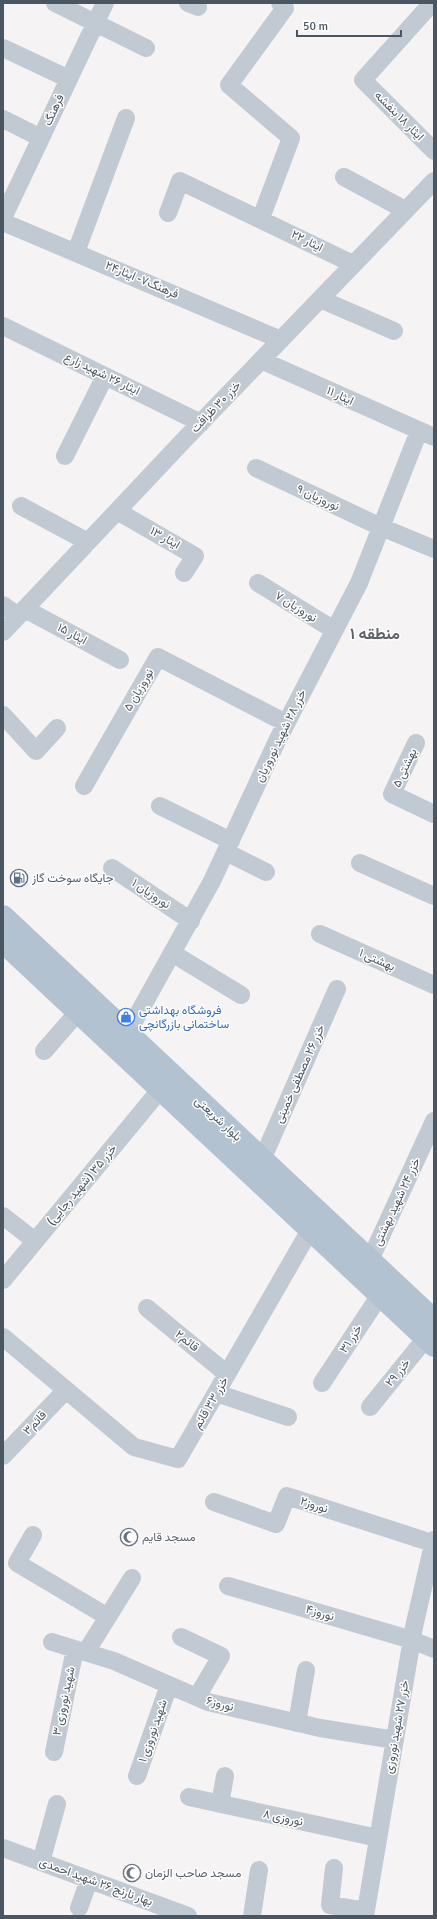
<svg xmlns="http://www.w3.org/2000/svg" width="437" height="1919" viewBox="0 0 437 1919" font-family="Signika,Vazirmatn,sans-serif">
	<rect width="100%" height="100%" fill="#f5f3f3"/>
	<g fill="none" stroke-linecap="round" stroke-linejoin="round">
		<path stroke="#c1cad2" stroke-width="18" d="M55 3 146 48
			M188 3 198 7
			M432 3 363 80 434 151
			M3 48 69 79
			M3 119 41 138
			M344 177 405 210
			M168 213 180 181 353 264
			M3 218 105 3
			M261 218 291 138 229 85 285 8 280 3
			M3 222 281 340
			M76 252 126 118
			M320 299 394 331
			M3 326 201 423
			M261 360 434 437
			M65 456 105 376
			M256 468 381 527 434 549
			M21 506 88 542
			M117 511 195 556 184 573
			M258 583 334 630
			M3 605 18 616
			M25 609 120 660
			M3 632 184 440 434 181
			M3 715 36 751 57 728
			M416 743 392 794 434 814
			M84 786 158 657 286 723
			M160 806 231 841
			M226 852 266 872
			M360 863 434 896
			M112 868 191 921
			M320 934 434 985
			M172 953 241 995
			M127 1034 212 881 277 741 359 583 419 431
			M44 1051 77 1013
			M262 1160 337 989
			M3 1216 35 1241
			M370 1260 434 1121
			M3 1280 160 1090
			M147 1308 227 1374
			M3 1337 134 1447 178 1459 310 1230
			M322 1383 380 1295
			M216 1393 288 1417
			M370 1407 426 1338
			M3 1456 66 1390
			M214 1502 276 1524 287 1496 432 1543
			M33 1535 17 1563 108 1617
			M228 1586 412 1640 434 1649
			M181 1637 221 1656 197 1697
			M52 1642 114 1661 208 1702 320 1728 395 1740
			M86 1652 132 1578
			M297 1723 306 1670
			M54 1752 75 1649
			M137 1776 169 1685
			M189 1797 378 1838
			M220 1804 225 1776
			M3 1848 188 1916
			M41 1862 57 1804
			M334 1868 330 1905 366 1911
			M79 1908 89 1880
			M252 1916 259 1870
			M365 1916 414 1627 434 1540"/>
		<path stroke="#b3c2d1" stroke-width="22" d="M3 916 434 1320
			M3 942 434 1346"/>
	</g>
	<defs>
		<symbol id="fuel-ring" viewBox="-11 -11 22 22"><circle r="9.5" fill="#fff" stroke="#5c6f8a" stroke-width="1.5"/><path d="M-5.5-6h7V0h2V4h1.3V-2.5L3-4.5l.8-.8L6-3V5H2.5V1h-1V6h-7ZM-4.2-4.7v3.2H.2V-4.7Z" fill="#5c6f8a"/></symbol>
		<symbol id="shop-ring" viewBox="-11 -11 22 22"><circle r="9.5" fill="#fff" stroke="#3f7fe0" stroke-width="1.5"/><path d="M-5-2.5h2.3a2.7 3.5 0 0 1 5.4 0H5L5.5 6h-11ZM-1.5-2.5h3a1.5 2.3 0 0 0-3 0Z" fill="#3f7fe0"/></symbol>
		<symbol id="mosque-ring" viewBox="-11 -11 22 22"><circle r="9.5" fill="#fff" stroke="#6b7280" stroke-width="1.5"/><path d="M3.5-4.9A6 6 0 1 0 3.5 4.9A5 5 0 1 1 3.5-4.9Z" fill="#6b7280"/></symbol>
	</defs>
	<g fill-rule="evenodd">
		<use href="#fuel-ring" x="9" y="868" width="20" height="20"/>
		<use href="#shop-ring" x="116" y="1007" width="20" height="20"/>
		<use href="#mosque-ring" x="119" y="1527" width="20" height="20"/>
		<use href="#mosque-ring" x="122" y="1863" width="20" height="20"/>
	</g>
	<g text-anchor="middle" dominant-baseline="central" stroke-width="3" stroke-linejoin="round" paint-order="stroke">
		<g font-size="12" fill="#4a5661" stroke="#fff">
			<text transform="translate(54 110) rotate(-65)">فرهنگ</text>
			<text transform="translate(399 116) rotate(45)">ایثار ۱۸ بنفشه</text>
			<text transform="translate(307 241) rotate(26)">ایثار ۲۲</text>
			<text transform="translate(142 280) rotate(23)">فرهنگ۷- ایثار۲۴</text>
			<text transform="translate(102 374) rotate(26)">ایثار ۲۶ شهید زارع</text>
			<text transform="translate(340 396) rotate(25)">ایثار ۱۱</text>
			<text transform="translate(216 407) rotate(-46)">خزر ۳۰ ظرافت</text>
			<text transform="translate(318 498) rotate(25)">نوروزیان ۹</text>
			<text transform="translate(165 538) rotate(30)">ایثار ۱۳</text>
			<text transform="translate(296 607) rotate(32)">نوروزیان ۷</text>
			<text transform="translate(72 634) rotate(28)">ایثار ۱۵</text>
			<text transform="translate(139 690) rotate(-60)">نوروزیان ۵</text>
			<text transform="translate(281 736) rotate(-64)">خزر ۲۸ شهید نوروزیان</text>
			<text transform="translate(405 768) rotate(-65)">بهشتی ۵</text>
			<text transform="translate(151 894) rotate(34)">نوروزیان ۱</text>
			<text transform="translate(377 960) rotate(24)">بهشتی ۱</text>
			<text transform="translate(300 1074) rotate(-66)">خزر ۲۶ مصطفی خمینی</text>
			<text transform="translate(218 1119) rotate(43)">بلوار شریعتی</text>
			<text transform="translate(82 1185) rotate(-50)">خزر ۳۵ (شهید رجایی)</text>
			<text transform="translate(397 1202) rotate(-65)">خزر ۲۴ شهید بهشتی</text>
			<text transform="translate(351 1339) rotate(-57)">خزر ۳۱</text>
			<text transform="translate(187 1341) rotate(39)">قائم۲</text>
			<text transform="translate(398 1373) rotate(-51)">خزر ۲۹</text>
			<text transform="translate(211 1403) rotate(-60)">خزر ۳۳ قائم</text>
			<text transform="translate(35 1423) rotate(-47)">قائم۳</text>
			<text transform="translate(314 1505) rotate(18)">نوروز۲</text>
			<text transform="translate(320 1613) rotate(16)">نوروز۴</text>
			<text transform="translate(64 1701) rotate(-78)">شهید نوروزی ۳</text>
			<text transform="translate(220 1704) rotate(15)">نوروز۶</text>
			<text transform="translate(397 1727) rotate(-80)">خزر ۲۷ شهید نوروزی</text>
			<text transform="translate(153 1731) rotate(-71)">شهید نوروزی ۱</text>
			<text transform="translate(283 1818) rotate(12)">نوروزی ۸</text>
			<text transform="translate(96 1882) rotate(20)">بهار نارنج ۲۶ شهید احمدی</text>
		</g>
		<g font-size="12" fill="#4e5e75" stroke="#fff" text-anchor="start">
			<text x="32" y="878">جایگاه سوخت گاز</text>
		</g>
		<g font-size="12" fill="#366cbe" stroke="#fff" text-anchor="start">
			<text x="139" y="1010">فروشگاه بهداشتی<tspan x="139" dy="14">ساختمانی بازرگانچی</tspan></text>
		</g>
		<g font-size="12" fill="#5b616d" stroke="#fff" text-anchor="start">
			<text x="142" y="1537">مسجد قایم</text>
			<text x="145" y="1873">مسجد صاحب الزمان</text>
		</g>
		<g font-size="16" font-weight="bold" fill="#5f6368" stroke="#fff">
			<text x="375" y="634">منطقه ۱</text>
		</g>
	</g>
	<rect width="437" height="1919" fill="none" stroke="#4a5661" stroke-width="8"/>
	<path d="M297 30v6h104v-6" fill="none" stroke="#4a5661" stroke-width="2"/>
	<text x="303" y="30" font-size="12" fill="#4a5661" stroke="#ffffff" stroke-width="3" paint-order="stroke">50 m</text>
</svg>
